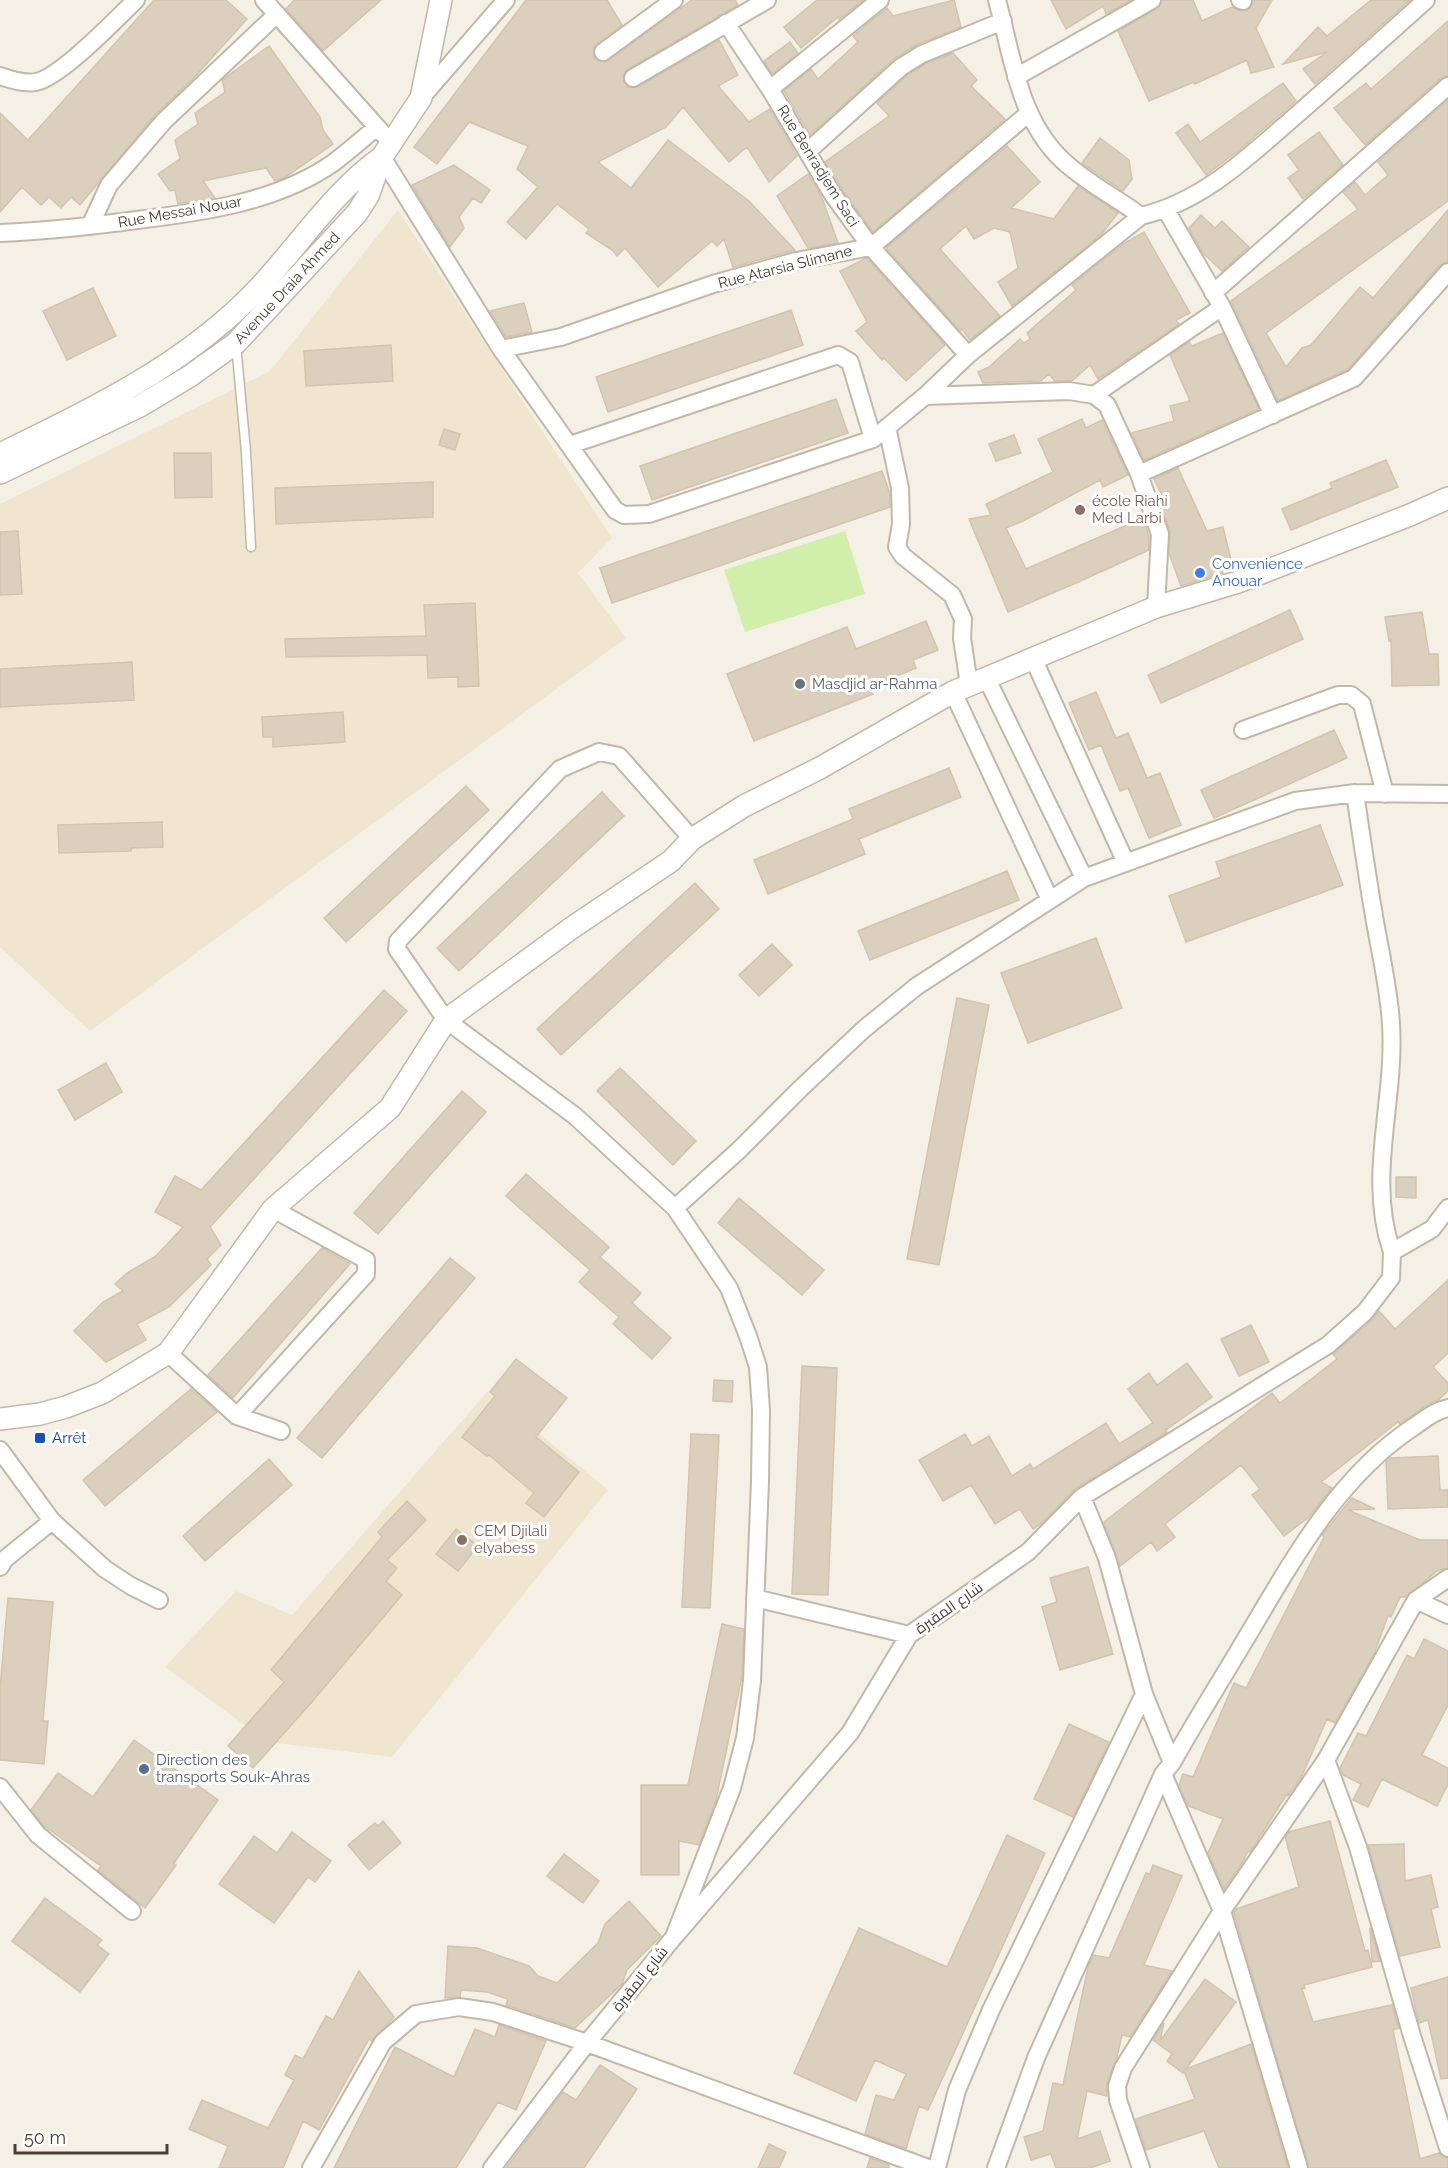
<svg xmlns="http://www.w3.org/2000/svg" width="1448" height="2168" viewBox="0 0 1448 2168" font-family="Raleway,Cairo,sans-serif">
	<rect width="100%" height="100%" fill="#f5f0e6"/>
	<path fill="#f0e6cf" d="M398 210 612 538 578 573 626 638 90 1031 0 947V504L270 371Z
		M488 1391 608 1490 392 1757 268 1742 165 1667 236 1591 292 1615Z"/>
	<path fill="#d1eeab" d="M845 531 865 594 745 632 724 570Z"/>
	<path fill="#dbcfbd" stroke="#d3c4ad" stroke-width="1.5" d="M154 0H226L247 19 192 80 156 114 80 205 71 197 61 208 49 197 41 205 22 187 0 212V113L28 140Z
		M294 0H381L323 51 286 9Z
		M526 0H607L622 25 594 47V58L604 62 609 60 692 0H735L738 5 628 69 624 73V83L628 87H638L719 40 738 75 718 86 749 122 770 109 797 156 769 182 747 147 729 162 683 107 666 127 598 162 631 188 668 140 749 201 795 250 733 267 724 239 717 246 712 241 658 287 625 248 617 256 612 250 586 233 589 229 557 204 526 239 507 222 538 187 517 169 528 146 469 122 437 164 414 147Z
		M817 0H863L839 19 838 17 801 48 784 27Z
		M954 0 961 27 918 44 895 58 810 135 784 91 811 69 818 79 858 42 853 36 887 8 893 16Z
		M1051 0H1131L1106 14 1103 6 1066 29Z
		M1162 0H1193L1202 21 1232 7 1240 11H1246L1250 8 1253 0H1272L1256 28 1274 67 1251 73 1247 60 1195 84 1194 82 1149 101 1118 31 1157 9Z
		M1371 0H1410L1315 84 1303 69 1327 52 1283 64 1318 27 1327 36Z
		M1448 21V76L1441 78 1365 145 1334 108 1366 83 1371 89Z
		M790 42 798 53 772 74 764 61Z
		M269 46 320 117 323 130 333 144 284 178 275 181 266 168 203 181 215 198 178 204 175 190 170 191 158 174 180 159 175 140 198 124 195 113 225 92 222 80Z
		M953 53 977 80 971 86 1005 119 873 232 842 189 825 162 889 116 877 103 907 75 927 63Z
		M1283 83 1296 101 1238 151 1206 175 1176 133 1188 124 1200 142Z
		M1448 100V201L1266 333 1286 367 1302 348 1311 345 1360 287 1373 298 1448 210V262L1440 265 1348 369 1278 401 1231 301 1358 209 1343 192 1355 182 1365 195 1388 175 1378 162Z
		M1319 132 1343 165 1303 199 1288 178 1299 170 1288 155Z
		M1100 138 1129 160 1132 179 1123 191 1082 163Z
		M1007 146 1040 182 1011 208 1054 219 1078 186 1118 213 1101 235 1012 306 998 282 1018 268 1010 232 994 228 974 239 966 226 940 249 1000 316 970 340 962 329 960 331 886 248Z
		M454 165 490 190 481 203 473 198 459 217 464 228 450 247 412 185Z
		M808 174 821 195 838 243 808 248 777 196Z
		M1201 215 1215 228 1222 221 1249 247 1222 271 1203 253 1189 228Z
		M1144 232 1190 313 1176 320 1179 324 1098 379 1090 365 1072 381H1055L1049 374 1041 381 983 383 978 372 989 367 1020 339 1024 343 1030 339 1027 333 1076 290 1072 285 1123 244Z
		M867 258 945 345 906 381 884 358 882 360 856 331 867 322 840 271Z
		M93 288 116 336 67 360 43 311Z
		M524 303 532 332 506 337 490 311Z
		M791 310 803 345 608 412 596 377Z
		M1223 333 1259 409 1144 460 1132 433 1174 421 1170 406 1190 401 1170 355 1189 342 1192 346Z
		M391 345 393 381 306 386 304 351Z
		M836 399 848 433 652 500 640 466Z
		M1082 419 1086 428 1102 420 1128 475 1103 487 1100 480 1023 521 1006 528 1026 569 1143 518 1149 536V550L1076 583 1008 612 969 519 991 515 986 504 1053 472 1038 439Z
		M444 429 460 434 455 450 439 445Z
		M1014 435 1021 453 996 461 989 444Z
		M174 453H211L212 497 175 498Z
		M1386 460 1398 487 1291 530 1282 509 1332 488 1330 483Z
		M1178 468 1207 531 1223 527 1232 564 1221 567 1223 573 1181 586 1169 553 1170 531 1162 508 1167 506 1154 479Z
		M882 471 890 494V507L612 603 600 568Z
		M433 482V517L276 524 275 488Z
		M18 531 22 594 0 595V532Z
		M475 603 479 686 458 687V677L428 678 427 655 286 657 285 639 426 636 424 605Z
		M1290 610 1303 639 1161 703 1148 675Z
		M1422 612 1429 654H1438L1439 685 1392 686 1391 640 1389 641 1385 617Z
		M926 621 938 650 913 660 916 668 870 687 873 694 754 741 727 674 847 627 856 649Z
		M132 662 134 700 0 707V669Z
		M1096 692 1116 738 1128 733 1147 778 1160 773 1181 825 1149 838 1128 788 1120 791 1101 745 1089 750 1069 703Z
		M343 712 345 742 273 747V737H263L262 717Z
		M1334 730 1347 758 1214 818 1201 790Z
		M949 768 961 797 859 839 865 854 768 894 754 860 853 819 849 809Z
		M466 786 489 810 346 942 324 918Z
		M602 792 624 816 459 971 437 948Z
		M162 822 163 847 131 848V851L59 853 58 825Z
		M1320 825 1343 885 1186 942 1169 896 1221 877 1216 862Z
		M1007 871 1019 900 870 960 858 931Z
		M695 883 719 909 561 1055 537 1029Z
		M1096 938 1122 1008 1028 1043 1001 973Z
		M772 944 792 965 759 996 739 975Z
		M384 990 407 1011 210 1227 221 1245 207 1259 211 1265 169 1307 137 1324 146 1340 106 1362 74 1331 103 1302 123 1291 115 1284 127 1273 156 1256 183 1227 155 1212 175 1176 201 1190Z
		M957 998 989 1005 939 1265 907 1259Z
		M106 1063 122 1092 75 1120 58 1090Z
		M620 1068 696 1141 673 1165 597 1091Z
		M462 1091 486 1112 378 1234 354 1213Z
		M526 1174 609 1247 600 1257 641 1293 632 1303 671 1338 652 1359 613 1324 619 1317 579 1282 590 1270 506 1196Z
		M1396 1177H1416V1198L1396 1197Z
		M739 1198 824 1270 802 1295 718 1223Z
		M322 1248 350 1264 233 1398 208 1375Z
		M450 1258 475 1278 322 1458 297 1438Z
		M1448 1280V1353L1433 1367 1448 1383V1391L1438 1400 1424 1407 1400 1424 1398 1422 1321 1482 1332 1488 1309 1517 1284 1536 1252 1495 1260 1489 1241 1465 1165 1524 1175 1537 1157 1551 1151 1542 1120 1566 1104 1522 1272 1393 1280 1403 1337 1359 1333 1354 1372 1320 1379 1311 1395 1329Z
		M1251 1325 1269 1362 1239 1376 1221 1339Z
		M516 1359 567 1398 536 1437 579 1472 544 1517 526 1503 534 1493 489 1455 487 1456 462 1437 495 1396 490 1392Z
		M1187 1363 1212 1397 1166 1430 1167 1432 1076 1488 1041 1524 1033 1529 1020 1509 995 1524 971 1485 943 1501 919 1460 965 1434 972 1446 989 1436 1012 1476 1030 1464 1033 1469 1106 1423 1119 1444 1153 1423 1128 1389 1149 1373 1157 1385Z
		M802 1366 837 1368 828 1595 792 1594Z
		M714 1380 733 1381 732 1402 713 1401Z
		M191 1389 217 1412 105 1506 83 1480Z
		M691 1434 719 1435 710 1608 682 1607Z
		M1438 1456 1440 1490H1448V1507L1388 1509 1386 1461 1390 1458Z
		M269 1459 292 1485 205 1561 183 1536Z
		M1352 1498 1375 1509 1348 1510 1420 1540H1448V1568L1437 1571 1406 1597H1400L1391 1617 1388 1616 1374 1654 1335 1723 1327 1719 1301 1778 1289 1795 1287 1794 1250 1852 1248 1851 1242 1863 1224 1889 1208 1853 1223 1819 1188 1806 1179 1785 1183 1774 1193 1777 1234 1683 1246 1688 1324 1537 1322 1535Z
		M407 1501 426 1520 387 1560 397 1568 386 1581 402 1595 311 1703 253 1768 228 1746 284 1682 271 1670 382 1537 378 1532Z
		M456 1529 478 1546 458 1571 436 1554Z
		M1088 1567 1113 1654 1060 1670 1042 1607 1057 1602 1050 1578Z
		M8 1598 53 1602 43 1721H48L44 1764 0 1760V1688Z
		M722 1624 744 1629 742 1676 716 1800 699 1845 679 1841V1875H641V1785H688Z
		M1424 1639 1448 1651V1705L1422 1755 1448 1768V1784L1437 1806 1382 1779 1368 1807 1353 1800 1361 1784 1343 1775 1340 1768 1358 1733 1366 1736 1407 1655 1414 1659Z
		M1069 1724 1109 1742 1073 1817 1034 1799Z
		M134 1740 218 1800 174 1863 176 1865 145 1908 98 1870 101 1866 44 1826 31 1810 58 1773 93 1797Z
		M383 1821 401 1843 369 1870 348 1845 375 1823 378 1826Z
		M1330 1821 1365 1951 1368 1950 1372 1967 1304 1985 1305 1988 1302 1989 1313 2022 1392 2005 1399 2028 1393 2030 1420 2159 1439 2153 1441 2156 1448 2158V2168H1309L1234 1913 1236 1909 1299 1887 1285 1837 1289 1832Z
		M292 1832 331 1861 315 1882 308 1877 274 1923 219 1884 254 1836 277 1853Z
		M1007 1835 1045 1853 928 2110 919 2106 906 2149 865 2134 876 2095 894 2100 906 2074 875 2060 856 2101 794 2073 859 1928 947 1967Z
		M1404 1844 1405 1881 1431 1875 1438 1907 1431 1909 1440 1947 1400 1956 1368 1845Z
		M564 1854 599 1881 583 1903 547 1876Z
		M1153 1865 1182 1876 1144 1965 1172 1971 1130 2037 1122 2035 1117 2057 1107 2083V2096L1087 2091 1077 2139 1100 2131 1110 2161 1090 2168H1056L1051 2154 1031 2160 1024 2137 1043 2131 1053 2083 1063 2085 1088 1967 1094 1955 1109 1958 1146 1873 1150 1874Z
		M45 1898 102 1940 97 1945 109 1954 80 1992 12 1941Z
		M629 1901 661 1936 627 1970 622 1984 575 2028 506 2005 508 1999 487 1992 461 1990 460 1997 445 1998 448 1946 477 1948 529 1966 538 1976 557 1983 598 1943 605 1924Z
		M1370 1928 1380 1961 1372 1962Z
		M359 1971 394 2017 372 2041 369 2039 319 2130 303 2121 283 2168H219L228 2146 189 2129 202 2100 268 2128 294 2080 285 2075 295 2055 303 2059 326 2016 333 2020Z
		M1448 1977V2078L1441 2079 1428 2020 1419 2023 1411 1988Z
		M1205 1979 1236 2002 1186 2069 1251 2044 1288 2168H1219L1204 2131 1146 2150 1136 2119 1195 2099 1184 2071 1183 2073 1167 2061 1172 2054 1153 2040 1164 2023 1160 2041Z
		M499 2025 546 2041 516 2110 498 2102 456 2168H334L395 2047 454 2077 475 2029 495 2037Z
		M600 2065 637 2089 584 2168H506L563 2092 576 2100Z
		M769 2144 786 2152 779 2168H758Z
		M870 2158 889 2165V2168H867Z"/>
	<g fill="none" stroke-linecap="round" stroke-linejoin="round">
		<defs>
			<path id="service" d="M236 344 246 452 251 547"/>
			<path id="minor" d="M264 0 384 135
				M997 0C1013 58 1019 125 1069 166 1091 185 1118 199 1141 216
				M1240 0 1243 1
				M726 23 770 89 833 195 871 247 968 355
				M603 52 674 0
				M0 76C11 80 24 84 36 82 61 77 116 19 136 0
				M1016 77 1152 0
				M633 78 767 0
				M770 89 880 0
				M421 98 506 0
				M808 151 901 67 922 54 1003 21
				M382 157 501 349 615 510 624 515 649 514 873 439 925 396 968 355 1141 216C1205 201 1251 154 1300 112 1342 75 1384 38 1426 0
				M1166 210 1222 307 1273 415
				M90 226 109 185 164 121 277 14
				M0 233C46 231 92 226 137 220 204 212 277 202 333 163 348 152 362 139 376 128
				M1213 293 1448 86
				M501 349 561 337 713 284 796 261 871 247 1029 113
				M1094 395 1222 307
				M925 396 1069 391 1094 395 1107 405 1139 474 1160 534 1156 607
				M887 427 900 488 901 524 897 547 903 556 952 595 963 619 962 638 969 685
				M570 445 838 355 850 362 873 439
				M1139 474 1354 378 1448 272
				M1033 658 1126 863
				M953 692 1050 900
				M1243 730 1338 695H1351L1362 704 1385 794
				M1355 793C1361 834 1367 875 1374 916 1380 952 1389 988 1391 1024 1396 1101 1366 1177 1392 1252
				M1084 878 1295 801 1355 793 1448 794
				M675 1208 738 1151 801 1088 864 1029 917 986 1084 878 986 677
				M168 1353 237 1416 281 1431
				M237 1416 366 1274V1260L273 1209
				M0 1450 52 1521 105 1569 131 1586 159 1600
				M1082 1497 1107 1558 1144 1694 1172 1763 1163 1774 1222 1911 1299 2168
				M0 1567 5 1559 52 1521
				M755 1598 909 1635
				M1416 1600 1448 1615
				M1326 1760 1358 1847 1412 2036 1448 2148
				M1172 1763C1194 1723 1219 1684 1242 1645 1289 1567 1335 1479 1412 1428 1424 1420 1434 1411 1448 1408
				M0 1787 38 1835 132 1911
				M674 1937 732 1788 745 1738 752 1681 760 1481 761 1410 758 1367 748 1336 729 1288 675 1208 575 1116 446 1020 397 949 398 941 560 769 599 752 619 756 692 839
				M311 2168 383 2042 416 2014 459 2007 493 2012 587 2043 928 2168
				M492 2168 587 2043 674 1937 850 1733 909 1635 1028 1552 1082 1497 1328 1345 1365 1312 1391 1278 1392 1252 1432 1229 1448 1208
				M937 2168 957 2090 991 2010 1144 1694
				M996 2168 1036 2058 1163 1774
				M1141 2168 1118 2100 1117 2086 1123 2068 1222 1911 1326 1760 1416 1600 1448 1578"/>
			<path id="tertiary" d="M0 454C90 411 184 365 254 293 297 249 331 193 382 157
				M0 473 140 406 190 376 236 343 357 213 368 196 382 157 421 98 441 0
				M0 1419 40 1414 66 1407 102 1393 168 1353 273 1209 390 1108 446 1020 573 927 671 861 692 839 744 806 820 768 953 692 1156 607 1238 582 1410 515 1448 498"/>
		</defs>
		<use href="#service" stroke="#c2b8a8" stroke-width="11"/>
		<use href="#minor" stroke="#c2b8a8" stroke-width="20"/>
		<use href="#tertiary" stroke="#c2b8a8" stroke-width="24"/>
		<use href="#service" stroke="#fff" stroke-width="8"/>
		<use href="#minor" stroke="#fff" stroke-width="16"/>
		<use href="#tertiary" stroke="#fff" stroke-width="21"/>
	</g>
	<g fill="#8d6e63" stroke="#fff" stroke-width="2">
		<circle cx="1080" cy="510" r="6"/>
		<circle cx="462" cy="1540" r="6"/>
	</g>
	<circle fill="#3f7fe0" stroke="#fff" stroke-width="2" cx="1200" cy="573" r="6"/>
	<circle fill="#6b7280" stroke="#fff" stroke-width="2" cx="800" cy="684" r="6"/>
	<rect fill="#1a4fb4" stroke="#fff" stroke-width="2" x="34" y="1432" width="12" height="12" rx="3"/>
	<circle fill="#5c6f8a" stroke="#fff" stroke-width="2" cx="144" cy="1769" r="6"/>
	<g text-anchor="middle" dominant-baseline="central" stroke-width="6" stroke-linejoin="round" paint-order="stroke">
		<g font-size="15" fill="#494035" stroke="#fff">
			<text transform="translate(818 166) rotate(58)">Rue Benradjem Saci</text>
			<text transform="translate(180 212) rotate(-10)">Rue Messai Nouar</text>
			<text transform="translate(785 267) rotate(-14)">Rue Atarsia Slimane</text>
			<text transform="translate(287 288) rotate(-47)">Avenue Draia Ahmed</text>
			<text transform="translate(949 1608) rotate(-35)">شارع المقبرة</text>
			<text transform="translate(640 1979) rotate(-51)">شارع المقبرة</text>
		</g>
		<g font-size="15" fill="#785e54" stroke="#fff" text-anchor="start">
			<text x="1092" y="501">école Riahi<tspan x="1092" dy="17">Med Larbi</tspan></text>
			<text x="474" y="1531">CEM Djilali<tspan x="474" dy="17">elyabess</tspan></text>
		</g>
		<g font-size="15" fill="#366cbe" stroke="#fff" text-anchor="start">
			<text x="1212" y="564">Convenience<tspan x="1212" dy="17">Anouar</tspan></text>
		</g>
		<g font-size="15" fill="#5b616d" stroke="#fff" text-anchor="start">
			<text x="812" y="684">Masdjid ar-Rahma</text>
		</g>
		<g font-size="15" fill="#164399" stroke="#fff" text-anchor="start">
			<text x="52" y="1438">Arrêt</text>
		</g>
		<g font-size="15" fill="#4e5e75" stroke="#fff" text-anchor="start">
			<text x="156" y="1760">Direction des<tspan x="156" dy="17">transports Souk-Ahras</tspan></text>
		</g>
	</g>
	<path d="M15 2144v9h152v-9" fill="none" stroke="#494035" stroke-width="3"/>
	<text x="24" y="2144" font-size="18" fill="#494035" stroke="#ffffff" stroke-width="4.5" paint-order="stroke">50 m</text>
</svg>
